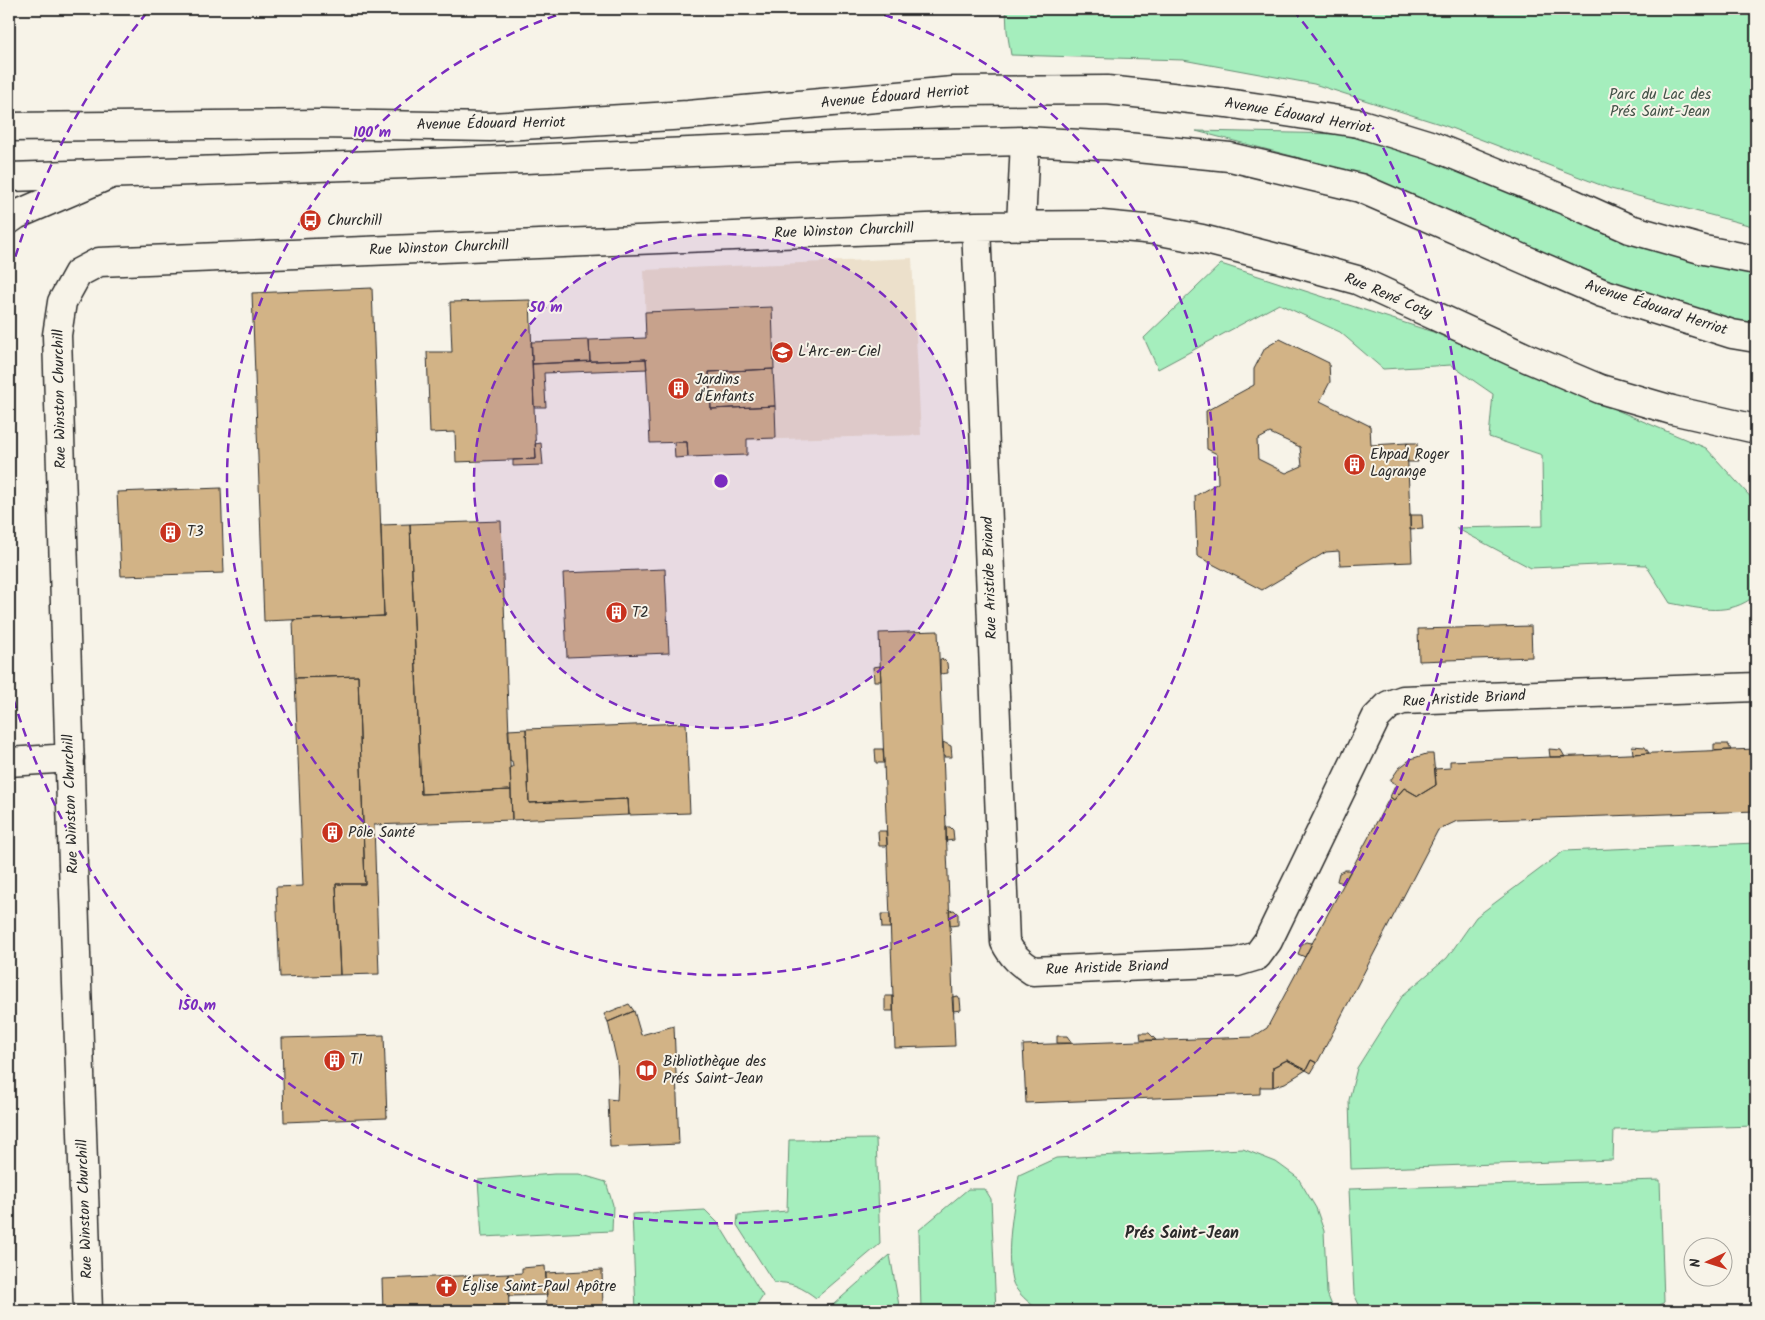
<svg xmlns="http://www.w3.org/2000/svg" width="1765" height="1320" viewBox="0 0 1765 1320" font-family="Kalam,sans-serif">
	<rect width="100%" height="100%" fill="#f7f3e8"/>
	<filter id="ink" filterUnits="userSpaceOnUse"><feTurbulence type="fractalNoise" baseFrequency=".02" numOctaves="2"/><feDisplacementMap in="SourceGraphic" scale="10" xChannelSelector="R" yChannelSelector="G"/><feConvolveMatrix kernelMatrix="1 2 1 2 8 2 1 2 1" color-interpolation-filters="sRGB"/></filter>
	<g filter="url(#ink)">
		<path fill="#ece0cb" d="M912 258 921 435 650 443 644 270Z"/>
		<path fill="#a5eebd" stroke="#688c74" d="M1006 9H1756V227L1611 189 1443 125 1314 84 1183 60 1011 55 1007 31Z
			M1196 131 1342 134 1414 152 1756 269V327L1736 324 1606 279 1512 242 1398 194 1349 171Z
			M1221 264 1433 332 1706 448 1756 503V595C1729 617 1701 609 1670 603L1646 565 1620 564 1531 568 1456 528 1543 526 1542 455 1489 437 1493 394 1451 365 1383 369 1340 332 1279 304 1158 369 1144 338Z
			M1756 843V1126L1614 1130 1613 1160 1351 1169 1349 1100 1357 1068 1403 995 1447 958 1476 917 1564 851Z
			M876 1139 880 1244 816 1298C803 1288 790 1281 774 1283L737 1225 738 1215 787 1211 789 1140Z
			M1243 1149 1276 1162 1298 1178 1316 1208 1324 1231 1327 1293 1334 1311H1041C1031 1305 1015 1292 1012 1280 1005 1251 1014 1205 1019 1175L1056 1158Z
			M554 1174H579L606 1182 613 1205 612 1231 482 1237 478 1180Z
			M1660 1180 1664 1302 1654 1311H1362L1354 1294 1349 1189Z
			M968 1189H985L991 1199 996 1311H921L919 1230Z
			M705 1210 718 1223 763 1296 753 1311H636L632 1214Z
			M890 1255 900 1311H826Z"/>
		<path fill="#d2b386" stroke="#2b2b2b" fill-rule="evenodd" d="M372 288 384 616 264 621 252 293Z
			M530 300 536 459 456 462 455 432 430 433 427 352H452L450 302Z
			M772 307 774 369 709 372 711 409 775 406 776 438 747 439V455L688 457 687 442 650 443 646 359 590 361 589 340 646 338 645 312Z
			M1280 339 1329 363 1330 382 1320 401 1370 426 1371 445 1407 443 1412 562 1340 565 1339 551 1326 552 1262 590 1197 556 1195 496 1218 483 1217 454 1207 449 1206 411 1254 385V369L1265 348ZM1270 433 1300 447 1302 466 1286 473 1258 459 1257 440Z
			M589 340 590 361 532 364 531 342Z
			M646 359 647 369 544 373 546 407H534L532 364Z
			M773 369 775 406 711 409 709 372Z
			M674 442H687L688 457 675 458Z
			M541 443 543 465 513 466V460L536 459 535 444Z
			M1407 443H1417L1418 462H1407Z
			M221 488 224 573 121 576 117 492Z
			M1410 515H1422L1423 529 1410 530Z
			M501 521 511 790 421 794 410 524Z
			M410 524 421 794 511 790 512 820 374 825 379 974 340 975 336 884H365L358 676 295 678 293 620 384 616 381 525Z
			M665 569 669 653 567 657 563 573Z
			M1531 626 1532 657 1419 661 1418 629Z
			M938 631 955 1046 895 1048 879 633Z
			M940 659 944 660 947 663 948 673 940 674Z
			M880 666 881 681H874L873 667Z
			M358 676 365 884H336L340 975 280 977 276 887 303 886 295 678Z
			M686 723 690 813 629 815 628 799 529 803 526 729Z
			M526 729 529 803 628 799 629 815 512 820 510 767H513L512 761H510L508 730Z
			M943 742 951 746 952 757H944Z
			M1714 744H1728L1731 750 1714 751Z
			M1632 746 1645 747 1649 753 1633 754Z
			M875 749H883L884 763H876Z
			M1549 749 1561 750 1565 757H1550Z
			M1756 749V811L1457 821 1438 830 1317 1063 1311 1060 1306 1070 1287 1060 1273 1067V1087H1260V1094L1026 1103 1023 1045 1253 1037 1267 1028 1390 797 1394 800 1404 788 1418 796 1436 785 1435 769 1450 768V761Z
			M1426 754H1433L1436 785 1418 796 1404 788 1394 800 1390 797 1396 784 1390 781 1399 768 1411 759Z
			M946 827H950L953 830 954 840 946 841Z
			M878 831H886L887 846H879Z
			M1345 870H1351L1343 883 1337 881 1339 873Z
			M954 910 958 914V925L950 926 949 911Z
			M881 914H890V928H882Z
			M1306 942 1312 943 1305 957 1298 954 1302 944Z
			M885 996H893V1011H885Z
			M958 996 960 999 961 1010 953 1011 952 997Z
			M629 1004 634 1011 608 1022 604 1014Z
			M634 1011 641 1035 674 1026 679 1144 610 1147 608 1099 617 1100 618 1081 617 1062 608 1022Z
			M1140 1033H1149L1156 1040H1141Z
			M384 1035 387 1118 284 1122 282 1038Z
			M1057 1036H1067L1072 1043H1057Z
			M1287 1060 1306 1070 1285 1083 1273 1087V1067Z
			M1311 1060 1317 1063 1311 1073 1306 1070Z
			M545 1266 547 1295 509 1296 508 1274 522 1273V1268Z
			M602 1270 603 1311H547L546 1273Z
			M508 1274 509 1311H383L382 1279Z"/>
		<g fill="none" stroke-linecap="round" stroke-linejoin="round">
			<defs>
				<path id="minor" d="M9 220 16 215 109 175
					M1021 225 1025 141
					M976 226 1005 942C1012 956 1020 963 1033 971L1237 962 1257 956 1268 941 1376 718 1389 705 1403 700 1756 687
					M9 762 70 758
					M88 1311 71 805 57 335 62 302 78 273 99 262 976 226 1102 225 1155 230 1202 239 1273 257 1357 280 1527 358 1600 389 1672 410 1756 429"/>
				<path id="secondary" d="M9 127 320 124 490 127 688 115 953 91 1107 90 1227 103 1358 123 1430 145 1572 203 1630 229 1704 250 1756 260
					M9 177 408 164 855 145 1025 141 1116 146 1230 157 1360 188 1602 293 1732 334 1756 338"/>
			</defs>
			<use href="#minor" stroke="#2b2b2b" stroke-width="31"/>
			<use href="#secondary" stroke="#2b2b2b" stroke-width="31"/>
			<use href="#minor" stroke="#f7f3e8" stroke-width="28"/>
			<use href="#secondary" stroke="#f7f3e8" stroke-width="28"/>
		</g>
	</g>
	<circle cx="721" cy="481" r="247" fill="#7b2cbf" fill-opacity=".12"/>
	<g fill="none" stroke="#7b2cbf" stroke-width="2.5" stroke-dasharray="9 6">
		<circle cx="721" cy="481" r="247"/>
		<path d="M870 10A494 494 0 1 1 572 10"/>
		<path d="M11 271A741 741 0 0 1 149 10M1293 10A741 741 0 1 1 11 691"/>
	</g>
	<defs>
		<symbol id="bus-disc" viewBox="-11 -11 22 22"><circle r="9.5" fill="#c8321e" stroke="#f7f3e8"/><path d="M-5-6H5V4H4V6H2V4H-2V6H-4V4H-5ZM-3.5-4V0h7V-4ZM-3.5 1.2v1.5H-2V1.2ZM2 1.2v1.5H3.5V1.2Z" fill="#fff"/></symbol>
		<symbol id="school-disc" viewBox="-11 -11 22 22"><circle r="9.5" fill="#c8321e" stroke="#f7f3e8"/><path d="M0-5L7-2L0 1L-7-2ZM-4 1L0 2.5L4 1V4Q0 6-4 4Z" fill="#fff"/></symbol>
		<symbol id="building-disc" viewBox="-11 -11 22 22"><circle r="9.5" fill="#c8321e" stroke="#f7f3e8"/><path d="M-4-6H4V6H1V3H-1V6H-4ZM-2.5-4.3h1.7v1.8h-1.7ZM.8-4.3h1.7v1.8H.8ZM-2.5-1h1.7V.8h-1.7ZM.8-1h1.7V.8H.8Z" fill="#fff"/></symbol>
		<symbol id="library-disc" viewBox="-11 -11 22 22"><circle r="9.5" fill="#c8321e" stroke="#f7f3e8"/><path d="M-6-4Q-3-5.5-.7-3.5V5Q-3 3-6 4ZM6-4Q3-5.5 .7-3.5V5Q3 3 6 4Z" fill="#fff"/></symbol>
		<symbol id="church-disc" viewBox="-11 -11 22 22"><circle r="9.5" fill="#c8321e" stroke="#f7f3e8"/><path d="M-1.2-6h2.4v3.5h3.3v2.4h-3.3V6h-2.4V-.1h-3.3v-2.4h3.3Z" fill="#fff"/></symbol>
	</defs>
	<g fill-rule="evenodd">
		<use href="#bus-disc" x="298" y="208" width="25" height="25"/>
		<use href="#school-disc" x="770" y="340" width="25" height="25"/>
		<use href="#building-disc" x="666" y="376" width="25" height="25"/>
		<use href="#building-disc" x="1342" y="452" width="25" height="25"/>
		<use href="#building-disc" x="158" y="520" width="25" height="25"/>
		<use href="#building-disc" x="604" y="600" width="25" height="25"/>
		<use href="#building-disc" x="320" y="820" width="25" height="25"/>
		<use href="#building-disc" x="322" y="1048" width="25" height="25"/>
		<use href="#library-disc" x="634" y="1058" width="25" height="25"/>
		<use href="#church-disc" x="434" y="1274" width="25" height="25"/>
	</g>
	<g text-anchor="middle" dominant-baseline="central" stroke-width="4" stroke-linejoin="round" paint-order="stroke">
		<g font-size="15" fill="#435248" stroke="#f7f3e8">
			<text x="1660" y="95">Parc du Lac des<tspan x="1660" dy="17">Prés Saint-Jean</tspan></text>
		</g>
		<g font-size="15" fill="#2b2b2b" stroke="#f7f3e8">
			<text transform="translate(895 97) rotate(-5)">Avenue Édouard Herriot</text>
			<text transform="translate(1298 116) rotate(10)">Avenue Édouard Herriot</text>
			<text transform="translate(491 124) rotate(-1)">Avenue Édouard Herriot</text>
			<text transform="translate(844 231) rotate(-2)">Rue Winston Churchill</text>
			<text transform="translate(439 248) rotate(-2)">Rue Winston Churchill</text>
			<text transform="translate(1388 296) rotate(23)">Rue René Coty</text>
			<text transform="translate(1656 308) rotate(18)">Avenue Édouard Herriot</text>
			<text transform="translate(60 399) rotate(-91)">Rue Winston Churchill</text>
			<text transform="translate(990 578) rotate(-92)">Rue Aristide Briand</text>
			<text transform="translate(1464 699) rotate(-3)">Rue Aristide Briand</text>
			<text transform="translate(71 804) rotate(-92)">Rue Winston Churchill</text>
			<text transform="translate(1107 968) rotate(-2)">Rue Aristide Briand</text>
			<text transform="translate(85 1209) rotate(-92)">Rue Winston Churchill</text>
		</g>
		<g font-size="15" fill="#2b2b2b" stroke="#f7f3e8" text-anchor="start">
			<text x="327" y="221">Churchill</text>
			<text x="798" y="352">L'Arc-en-Ciel</text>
			<text x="695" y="380">Jardins<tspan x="695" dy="17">d'Enfants</tspan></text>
			<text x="1370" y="455">Ehpad Roger<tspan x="1370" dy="17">Lagrange</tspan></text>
			<text x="187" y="532">T3</text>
			<text x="632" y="613">T2</text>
			<text x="348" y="833">Pôle Santé</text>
			<text x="350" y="1060">T1</text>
			<text x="663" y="1062">Bibliothèque des<tspan x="663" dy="17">Prés Saint-Jean</tspan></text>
			<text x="462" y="1287">Église Saint-Paul Apôtre</text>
		</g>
		<g font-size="16" font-weight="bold" fill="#2b2b2b" stroke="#f7f3e8">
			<text x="1182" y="1233">Prés Saint-Jean</text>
		</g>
	</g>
	<circle cx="721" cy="481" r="8" fill="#7b2cbf" stroke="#f7f3e8" stroke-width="2.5"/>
	<g font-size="15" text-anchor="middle" font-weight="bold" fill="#7b2cbf" stroke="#f7f3e8" stroke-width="4" stroke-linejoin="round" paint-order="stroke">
		<text x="372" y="137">100 m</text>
		<text x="546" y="312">50 m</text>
		<text x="197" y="1010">150 m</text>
	</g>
	<rect width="1765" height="1320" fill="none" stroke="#f7f3e8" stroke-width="30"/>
	<rect x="15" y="15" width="1735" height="1290" fill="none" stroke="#2b2b2b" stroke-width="2" filter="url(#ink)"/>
	<g transform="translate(1708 1262) rotate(266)"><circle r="24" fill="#f7f3e8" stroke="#a5a39c"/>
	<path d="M0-4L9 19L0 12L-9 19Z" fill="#c8321e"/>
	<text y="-8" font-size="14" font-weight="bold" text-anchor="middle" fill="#2b2b2b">N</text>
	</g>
</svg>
